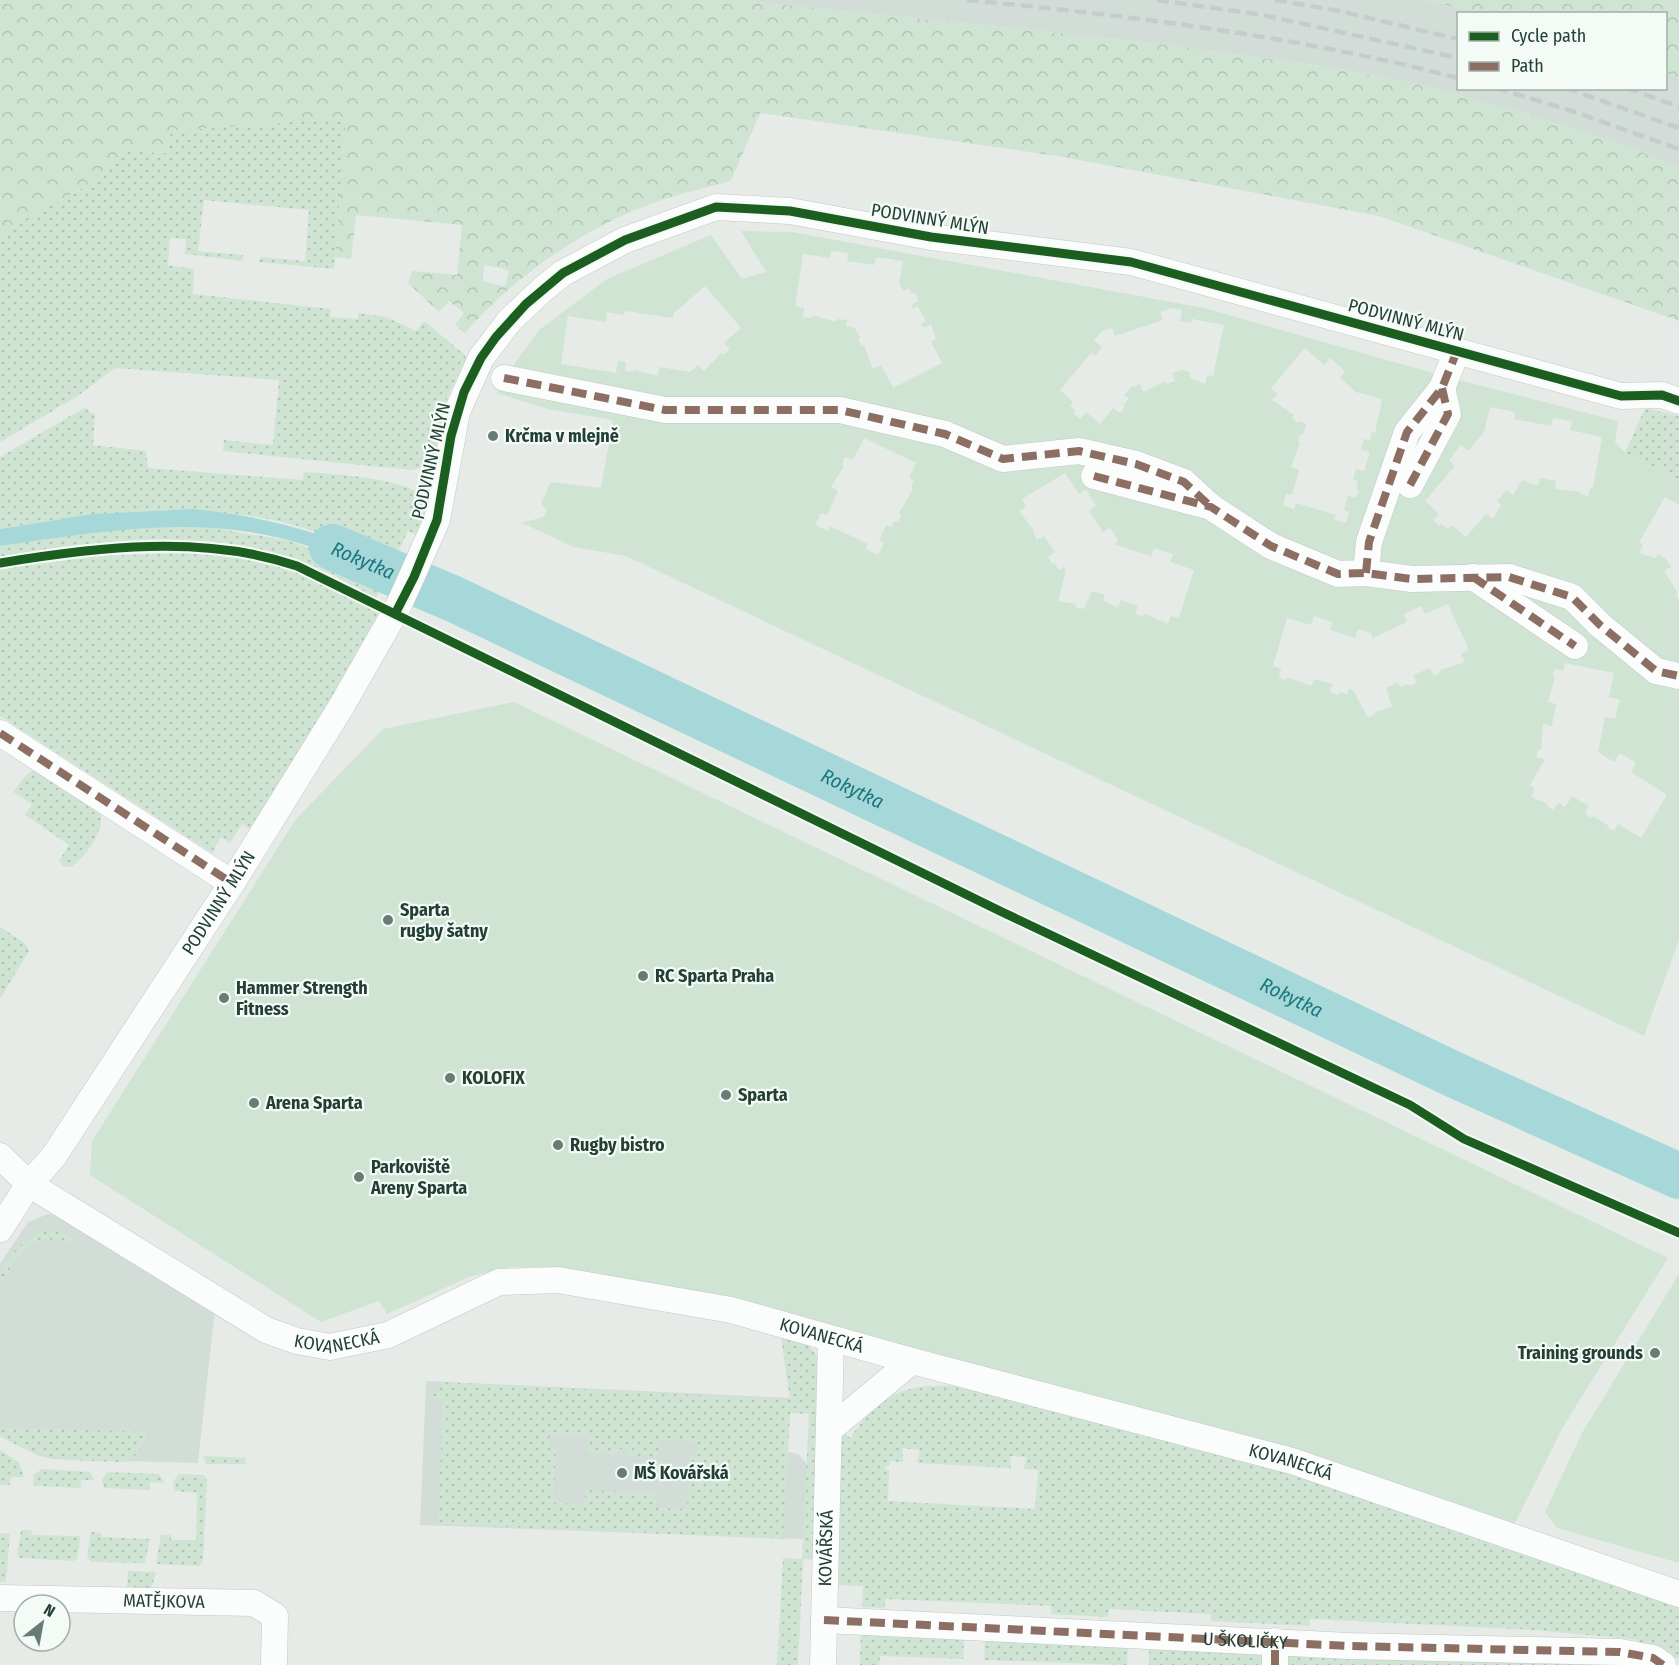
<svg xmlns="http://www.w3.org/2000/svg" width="1679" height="1665" viewBox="0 0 1679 1665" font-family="'Fira Sans Condensed',sans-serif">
	<defs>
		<pattern id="grass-dots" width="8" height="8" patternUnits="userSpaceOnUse" patternTransform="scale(1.5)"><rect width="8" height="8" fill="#cfe4d3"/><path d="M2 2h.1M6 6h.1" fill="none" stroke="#b1c5b6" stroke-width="1.8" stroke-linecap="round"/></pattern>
		<pattern id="forest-crowns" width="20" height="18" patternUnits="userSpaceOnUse" patternTransform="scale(1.5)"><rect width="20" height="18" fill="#cfe4d3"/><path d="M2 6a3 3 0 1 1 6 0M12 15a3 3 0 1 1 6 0" fill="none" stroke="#b1c5b6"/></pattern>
	</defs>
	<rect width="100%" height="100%" fill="#e6ebe8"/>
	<path fill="#d3ddd8" d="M739 0H1426L1478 13 1458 14V88H1666V73L1679 78V167L1620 144 1517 111 1421 85 1335 68 1144 42Z
		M48 1214 70 1217 215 1310 198 1463 53 1459 37 1455 0 1436V1264L28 1222Z
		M426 1381 790 1398 788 1452 798 1454 807 1464 804 1539 420 1525Z"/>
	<path fill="url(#grass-dots)" fill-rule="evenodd" d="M346 118 334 269 259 262 260 257 305 261 309 210 204 200 198 251 243 255V261L185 254 186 239 170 238 168 265 194 269 193 294 331 309 330 317 358 319V313L386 317 416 331 424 321 465 355 466 359 448 396 433 459 420 468 411 470 223 451 224 440 273 445 279 380 115 368 76 397 0 442V235L33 214 98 180 123 151 168 153 170 131Z
		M86 407 88 411 95 414 93 445 146 451 148 468 303 480 304 472C327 474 418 477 425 502 428 513 421 525 416 534L408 531 393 563C353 546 311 527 268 519 178 502 90 513 0 529V457Z
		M1645 408 1679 416V480L1625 453Z
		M201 526 291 541 386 578 376 598C351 585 325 569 298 560 203 527 97 540 0 557V546L128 527Z
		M185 553 232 557 287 568 379 613 333 695 250 829 242 824 230 843 221 837 212 853 0 716V569L99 556Z
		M33 771H40L100 811C107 828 85 858 71 867L63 866 59 861 69 845 25 815 32 804 13 792 26 775Z
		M0 927 25 943 29 951 0 999Z
		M47 1230 62 1233 75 1240 73 1244C32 1229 19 1254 0 1285 0 1260 25 1237 47 1230Z
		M780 1330C827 1347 824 1370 824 1415L850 1438C889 1381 921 1382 984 1389L1240 1456 1679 1600V1659L1637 1647 1639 1641 1632 1639 1534 1630 1310 1619 1309 1626 1211 1621V1614L1109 1609 1108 1617 1051 1614V1606L886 1599 884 1608 862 1607 863 1586 832 1585 833 1561 803 1559 798 1665H777L783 1558 802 1559 809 1414 790 1413 783 1539 438 1524 443 1399 431 1398 444 1382 790 1400ZM550 1435 597 1436 588 1438V1453L618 1454V1449H628V1455L658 1457 659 1442 651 1440 698 1442 697 1456H690L687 1509 656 1508V1493L586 1490 585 1504 554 1503 556 1449 548 1448ZM902 1448 920 1450 917 1463 1011 1468 1010 1456 1026 1457 1024 1469 1038 1470 1035 1509 888 1501 889 1470H886L885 1466H889L890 1461 903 1462Z
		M0 1427 146 1432C145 1445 138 1456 126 1462 72 1460 48 1464 0 1436Z
		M0 1450 19 1462 24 1477H11L10 1485H0Z
		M203 1456 246 1458 245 1464H206Z
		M42 1469 90 1472 94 1480H81L80 1488 34 1486 33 1475Z
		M108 1472 159 1474 164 1483 150 1482V1490L104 1488 102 1479Z
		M179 1474 204 1475 207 1480 203 1560 200 1566 156 1564 161 1535H171V1540H196L197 1493 174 1491V1484L172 1483Z
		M21 1530H31L32 1535 80 1536 78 1558 74 1561 19 1558 17 1555Z
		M91 1532 101 1533V1537L150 1539 145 1563 91 1562 87 1556Z
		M0 1533 10 1534 6 1582H0Z
		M128 1571 156 1572 151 1589 127 1588Z
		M861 1628 1251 1645 1264 1655 1266 1665H1149V1648L1128 1647 1127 1665 984 1660 985 1641 964 1640 963 1659 880 1656 879 1665H860Z
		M1291 1652 1626 1665H1286Z"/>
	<path fill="url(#forest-crowns)" fill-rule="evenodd" d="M0 0H739L1144 42 1335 68 1421 85 1517 111 1620 144 1679 167V321L1379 216 1058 156 760 113 731 181C709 187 686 192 665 199 592 222 515 275 465 333L455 325 464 313 449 301 439 312 408 283 412 271 457 275 462 225 356 215 351 259 335 257 346 118 170 131 168 153 123 151 98 180 33 214 0 235ZM485 265 509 270 505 287 482 281Z
		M1426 0H1679V78L1666 73V14L1478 13Z"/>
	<path fill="#cfe4d3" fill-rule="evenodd" d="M741 231 792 232 1204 308 1447 377 1618 421 1615 442 1625 453 1679 480V505L1665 497 1639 542 1643 545 1639 553 1655 558 1658 554 1666 559 1671 567 1664 571 1678 593 1676 594 1679 600V940L1644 1036 626 556 574 547 522 523 543 517 547 510 541 503 551 482 601 488 613 420 548 409 497 393 504 378 539 330 607 279 711 235 742 279 766 272ZM831 251 848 253 847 261 874 265 876 257 903 261 899 283 903 291 909 288 912 294 915 293 919 301 911 305 913 309 918 306 926 321 921 324 923 328 931 324 936 339 931 342 942 363 893 388 881 365 873 369 864 345 862 347 858 339 860 337 855 328 846 326 847 320 837 319 836 322 812 315 811 318 803 317 804 308 795 306 803 254 830 258ZM705 286 741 328 724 343 730 349 724 355 721 353 704 371 698 365 690 372 660 367 658 376 634 370 633 372 625 371 626 362 618 361 616 373 561 364 568 316 606 322 607 312 624 315 625 311 673 318 674 313ZM1171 308 1182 310 1180 321 1191 323 1192 319 1224 325 1213 376 1207 375 1205 384 1190 378V372L1182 370 1172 373 1175 381 1167 384 1166 381 1143 392 1140 384 1131 387 1124 395 1129 398 1123 405 1125 407 1120 413 1113 408 1100 424 1086 412 1080 419 1074 414 1076 411 1070 406 1073 402 1060 390 1091 353 1095 356 1102 347 1094 340 1101 332 1112 328 1115 336 1163 320 1160 312ZM1305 348 1324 365 1330 358 1345 371 1340 378 1356 392 1382 399 1375 433 1372 432 1370 440 1364 439 1361 450 1370 452 1364 471 1356 469 1353 479 1358 481 1356 489 1359 490 1356 498 1348 496 1344 510 1349 512 1346 523 1335 520 1336 515 1296 503 1294 509 1283 505 1286 494 1292 495 1299 470 1291 467 1300 443 1298 442 1300 435H1303L1306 425 1300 421 1298 423 1292 418 1294 415 1272 400 1278 394 1271 388ZM1490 407 1515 412 1514 419 1551 426 1553 418 1572 421 1570 430 1602 437 1593 488H1590L1588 496 1580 494 1581 492 1555 489 1556 481 1540 478 1538 486 1522 480 1513 495 1506 490 1497 501 1501 505 1493 519 1486 514 1466 537 1452 525 1448 529 1441 524 1439 526 1433 520 1439 514 1425 501 1455 466 1449 460 1461 445 1468 451 1484 432ZM864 438 916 463 909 478 914 481 911 487 913 489 899 513 901 514 898 522 895 521 891 527 886 525 879 541 884 543 878 555 866 549 868 544 830 526 828 531 815 525 821 513 827 515 838 491 831 487 844 466 842 464 845 457 853 460ZM1065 473 1079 494 1086 489 1096 506 1089 511 1103 532 1110 528 1118 540 1116 545 1151 556 1154 548 1173 554 1170 562 1194 570 1179 618 1171 616 1168 624 1144 613 1143 616 1135 614 1138 606 1121 600 1118 608 1103 600 1105 595 1092 591 1084 609 1075 607 1076 604 1058 601 1066 570 1064 567 1059 570 1054 563 1052 564 1048 557 1055 552 1044 536 1037 540 1033 533 1035 532 1019 511 1026 507 1022 499ZM1448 604 1469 650 1461 654 1465 662 1440 670 1441 672 1434 676 1430 668 1413 675 1417 683 1410 686 1408 684 1400 687 1398 682 1386 688 1392 707 1375 712V714L1368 718 1353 690 1349 689 1347 694 1339 692 1338 695 1330 692 1333 684 1314 679 1311 686 1288 677 1286 680 1279 678 1281 669 1273 666 1287 618 1311 625 1314 616 1332 622 1330 630 1355 638 1358 629 1371 633 1373 638 1407 622 1404 614 1421 606 1425 614ZM1565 663 1614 673 1609 697 1620 700 1615 719 1605 717 1598 752 1614 762 1620 753 1636 763 1631 772 1667 795 1641 838 1618 824 1614 831 1607 827 1608 825 1593 816 1592 818 1585 814 1589 806 1572 796 1565 807 1558 803 1553 810 1547 806 1548 804 1531 797 1535 789 1530 785 1545 759 1536 757 1538 750H1541L1543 724 1552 726 1556 704 1548 702 1555 678 1553 677 1554 669 1563 671Z
		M514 702 1668 1258 1563 1427 1514 1525 1199 1428 727 1296 548 1267H511L469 1277 387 1314 379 1301 321 1322 90 1175 92 1141 296 819 383 729Z
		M1679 1274V1563L1557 1528 1545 1512 1582 1433Z"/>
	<path fill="#a6d8da" d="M193 509C270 517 323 533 393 563L386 578C355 565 324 550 292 541 194 514 98 532 0 546V529L92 514Z"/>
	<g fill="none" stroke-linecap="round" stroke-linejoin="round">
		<path stroke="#a6d8da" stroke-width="46" id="s1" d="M332 547 456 600 1457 1076 1679 1176"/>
		<defs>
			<g id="street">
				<path d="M504 378 665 410H840L945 434 1003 459 1079 451 1136 464 1184 482 1211 507"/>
				<path d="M1094 476 1211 507 1271 546 1338 574 1366 573 1412 579 1509 577 1572 597 1600 625 1656 671 1679 676"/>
				<path d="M1410 485 1448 414 1442 388"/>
				<path d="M1366 573 1369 542 1407 432 1442 388 1457 351"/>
				<path d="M1473 577 1575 646"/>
				<path d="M0 733 232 883"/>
				<path id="s2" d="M0 1156 29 1184 266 1330 297 1341 330 1347 388 1335 499 1282 558 1280 731 1310 912 1361 1292 1461 1679 1594"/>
				<path id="s3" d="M0 1229 29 1184 54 1156 232 883 341 707 398 607 437 520 457 412 481 358 510 320 543 289 563 273 625 240 716 207 790 211 931 237 1131 262 1621 396 1662 395 1679 401"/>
				<path d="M829 1430 912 1361"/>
				<path id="s4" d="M0 1598 254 1603 275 1616 274 1665"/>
				<path id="s5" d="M824 1620 1349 1646 1620 1652 1653 1658 1663 1665"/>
				<path id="s6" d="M823 1665 831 1339"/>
				<path d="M1275 1665V1641"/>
			</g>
		</defs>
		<use href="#street" stroke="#c3c8c5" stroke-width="27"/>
		<use href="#street" stroke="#fbfcfc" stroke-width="26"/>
		<path stroke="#c7ccca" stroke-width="4.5" stroke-dasharray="12 6" stroke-linecap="butt" d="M967 0C1133 16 1297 36 1458 78
			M1157 0 1263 15 1458 58
			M1275 0 1339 11 1458 39
			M1496 88 1575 112 1679 149
			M1566 88 1679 128
			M1627 88 1679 107"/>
		<path stroke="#8d6e63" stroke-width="8" stroke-dasharray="15 8" stroke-linecap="butt" d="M504 378 665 410H840L945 434 1003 459 1079 451 1136 464 1184 482 1211 507
			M1094 476 1211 507 1271 546 1338 574 1366 573 1412 579 1509 577 1572 597 1600 625 1656 671 1679 676
			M1410 485 1448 414 1442 388
			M1366 573 1369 542 1407 432 1442 388 1457 351
			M1473 577 1575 646
			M0 733 232 883
			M824 1620 1349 1646 1620 1652 1653 1658 1663 1665
			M1275 1665V1641"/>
		<defs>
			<path id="cycleway" d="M0 563C96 547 203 534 297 566L1002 912 1410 1105 1464 1139 1679 1233
				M395 614 414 577 437 520 451 436 464 392 481 358 496 337 526 304 563 273 625 240 716 207 790 211 931 237 1131 262 1621 396 1662 395 1679 401"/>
		</defs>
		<use href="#cycleway" stroke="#f4faf6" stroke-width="13"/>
		<use href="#cycleway" stroke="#1b5e20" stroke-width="9"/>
	</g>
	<g fill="#677c74" stroke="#f4faf6" stroke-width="2">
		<circle cx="493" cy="436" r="6"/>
		<circle cx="388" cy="920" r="6"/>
		<circle cx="643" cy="976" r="6"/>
		<circle cx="224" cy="998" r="6"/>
		<circle cx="450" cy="1078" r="6"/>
		<circle cx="726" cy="1095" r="6"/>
		<circle cx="254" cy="1103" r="6"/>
		<circle cx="558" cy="1145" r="6"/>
		<circle cx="359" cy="1177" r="6"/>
		<circle cx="1655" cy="1353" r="6"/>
		<circle cx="622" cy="1473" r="6"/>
	</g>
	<g text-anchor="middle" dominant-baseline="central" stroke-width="4.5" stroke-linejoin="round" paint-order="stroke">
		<g font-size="18" fill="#224035" stroke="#f4faf6">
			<text transform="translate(930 219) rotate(9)">PODVINNÝ MLÝN</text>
			<text transform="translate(1406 320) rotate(15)">PODVINNÝ MLÝN</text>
			<text transform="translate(431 461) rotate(-77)">PODVINNÝ MLÝN</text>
			<text stroke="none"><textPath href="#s3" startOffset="393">PODVINNÝ MLÝN</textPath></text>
			<text stroke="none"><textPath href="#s2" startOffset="392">KOVANECKÁ</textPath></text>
			<text stroke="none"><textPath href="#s2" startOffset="896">KOVANECKÁ</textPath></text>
			<text stroke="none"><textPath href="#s2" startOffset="1382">KOVANECKÁ</textPath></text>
			<text stroke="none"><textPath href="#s6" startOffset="117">KOVÁŘSKÁ</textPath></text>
			<text stroke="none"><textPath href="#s4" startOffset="164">MATĚJKOVA</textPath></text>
			<text stroke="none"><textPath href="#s5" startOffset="422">U ŠKOLIČKY</textPath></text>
		</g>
		<g font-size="18" font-weight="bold" fill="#224035" stroke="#f4faf6" text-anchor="start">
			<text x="505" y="436">Krčma v mlejně</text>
			<text x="400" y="910">Sparta<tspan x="400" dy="21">rugby šatny</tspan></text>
			<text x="655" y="976">RC Sparta Praha</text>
			<text x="236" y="988">Hammer Strength<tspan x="236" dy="21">Fitness</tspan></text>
			<text x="462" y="1078">KOLOFIX</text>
			<text x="738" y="1095">Sparta</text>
			<text x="266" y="1103">Arena Sparta</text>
			<text x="570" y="1145">Rugby bistro</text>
			<text x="371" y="1167">Parkoviště<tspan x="371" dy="21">Areny Sparta</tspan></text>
			<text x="1643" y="1353" text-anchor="end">Training grounds</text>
			<text x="634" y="1473">MŠ Kovářská</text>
		</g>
		<g font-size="20" font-style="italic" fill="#1a777e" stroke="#f4faf6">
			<text stroke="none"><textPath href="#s1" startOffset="34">Rokytka</textPath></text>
			<text stroke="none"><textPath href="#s1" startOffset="574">Rokytka</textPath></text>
			<text stroke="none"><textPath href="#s1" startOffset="1060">Rokytka</textPath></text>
		</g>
	</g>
	<rect x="1457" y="12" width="210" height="78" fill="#f4faf6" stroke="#a0b0a9" stroke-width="1.5"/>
	<rect x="1469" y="32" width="30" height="9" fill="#1b5e20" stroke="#a0b0a9" stroke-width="1.5"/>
	<text x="1511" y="42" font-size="18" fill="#224035">Cycle path</text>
	<rect x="1469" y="62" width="30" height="9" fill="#8d6e63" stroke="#a0b0a9" stroke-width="1.5"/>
	<text x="1511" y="72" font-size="18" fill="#224035">Path</text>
	<g transform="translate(42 1623) rotate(31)"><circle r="28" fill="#f4faf6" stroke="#a0b0a9" stroke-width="1.5"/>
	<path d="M0-4.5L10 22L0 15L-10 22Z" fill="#677c74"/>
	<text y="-9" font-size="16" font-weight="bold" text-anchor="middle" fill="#224035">N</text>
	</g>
</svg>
